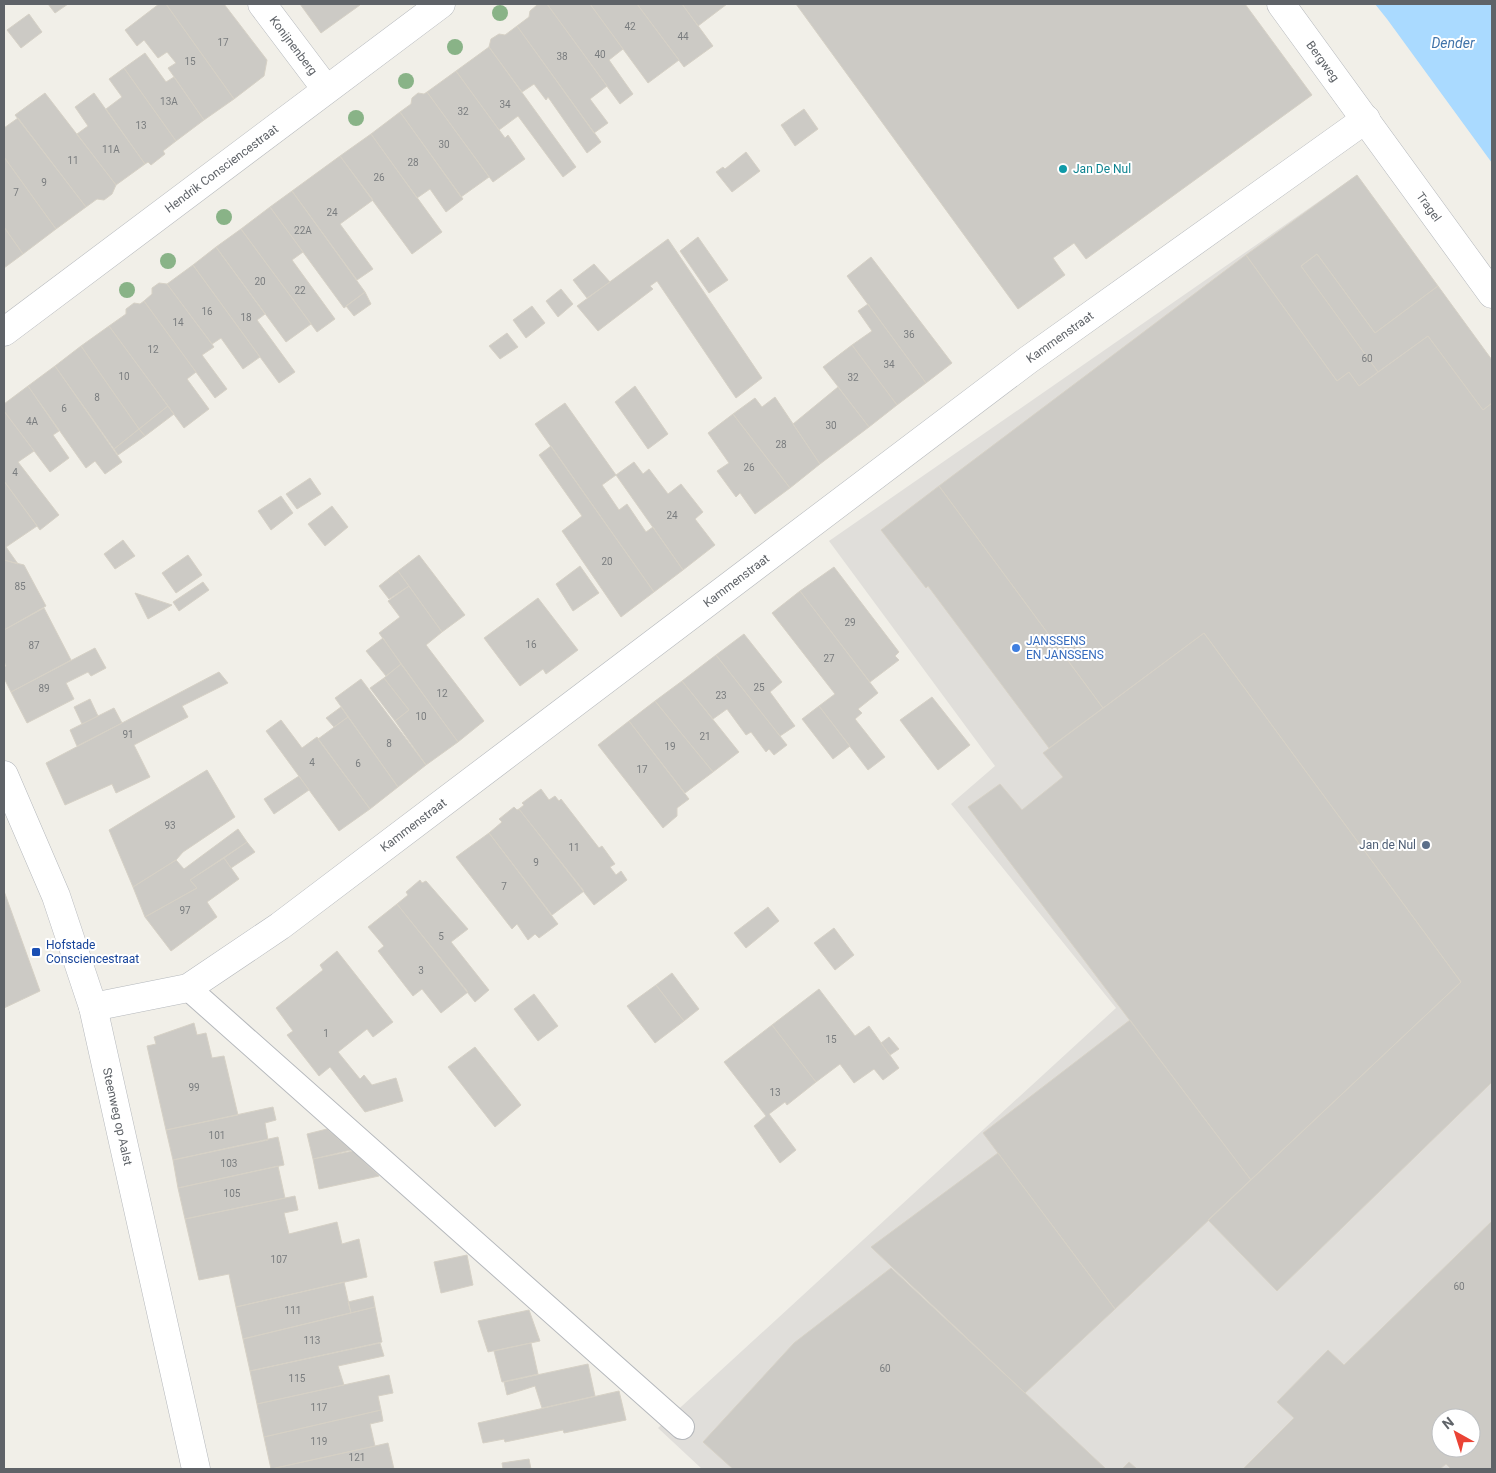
<svg xmlns="http://www.w3.org/2000/svg" width="1496" height="1473" viewBox="0 0 1496 1473" font-family="Roboto,sans-serif">
	<rect width="100%" height="100%" fill="#f1efe8"/>
	<path fill="#e0deda" fill-rule="evenodd" d="M1357 175 1492 365V1469H702L658 1428 1116 1008 951 804 995 766 829 541ZM1441 1418H1471V1448H1441Z"/>
	<path fill="#aadaff" d="M1375 4H1492V163L1387 19Z"/>
	<path fill="#cccac5" stroke="#d6d1c6" fill-rule="evenodd" d="M48 4H68L55 13Z
		M159 4H166L234 99 204 120 168 68 176 63 167 52 158 58 144 40 137 46 125 30Z
		M166 4H224L267 60 264 76 234 99Z
		M300 4H359L360 5 321 33Z
		M547 4H590L623 49 609 60 633 94 620 104Z
		M547 4 607 86 590 99 608 123 594 133 517 26 529 17 530 11 537 5Z
		M590 4H637L679 60 648 83Z
		M637 4H682L713 46 684 67Z
		M682 4H727L698 26Z
		M796 4H1245L1312 95 1086 259 1074 243 1053 258 1065 275 1018 309Z
		M29 14 42 32 21 48 7 30Z
		M517 26 601 142 587 153 548 97 546 100 534 84 522 92 489 47 491 39 499 34 505 35Z
		M489 47 576 167 563 177 518 116 499 130 456 71Z
		M145 53 166 82 174 77 204 120 176 141 124 68Z
		M124 68 176 141 163 151 165 154 151 165 148 162 145 164 106 109 122 97 109 79Z
		M456 71 505 138 508 135 525 159 493 182 427 92Z
		M427 92 489 177 461 197 400 112 411 104 412 98 418 93 424 94Z
		M45 93 116 185 112 194 104 200 97 199 86 207 15 115Z
		M94 93 145 164 116 185 77 134 88 126 75 107Z
		M804 109 818 129 795 146 781 125Z
		M400 112 463 199 446 212 430 189 417 198 371 134Z
		M18 118 86 207 56 229 4 157V128Z
		M371 134 442 232 412 254 340 156Z
		M746 152 760 171 732 192 716 172 723 167 725 169Z
		M340 156 373 200 340 224 373 269 357 280 292 191Z
		M4 157 56 229 23 254 4 227Z
		M1357 175 1438 286 1375 333 1317 254 1301 266 1378 372 1359 386 1349 372 1337 381 1246 255Z
		M292 191 365 292 344 308 270 207Z
		M270 207 303 252 292 260 335 319 317 332 241 229Z
		M4 227 23 254 4 268Z
		M241 229 311 324 286 342 216 247Z
		M698 237 728 280 709 293 680 251Z
		M668 239 762 378 736 398 657 281 650 286 653 289 598 331 577 306Z
		M216 247 265 314 257 320 295 372 279 383 193 265Z
		M1317 254 1375 333 1438 286 1492 360V403L1483 410 1428 336 1378 372 1301 266Z
		M1246 255 1337 381 1349 372 1359 386 1428 336 1483 410 1492 403V1082L1277 1291 1208 1220 1461 982 1204 633 1103 708 939 486Z
		M871 257 952 363 926 383 847 276Z
		M594 264 610 282 587 298 573 280Z
		M193 265 260 357 243 369 221 338 212 344 167 284Z
		M159 283 167 284 214 347 202 355 227 389 215 398 144 301 152 294V288Z
		M561 289 573 304 558 317 546 301Z
		M365 292 371 304 354 316 346 306Z
		M144 301 196 372 187 379 209 409 184 428 109 326 126 314V309L134 303 140 304Z
		M868 304 926 383 897 405 852 345 872 331 858 311Z
		M532 306 545 323 526 338 513 320Z
		M109 326 168 406 139 429 81 346Z
		M507 333 518 347 500 359 489 346Z
		M852 345 897 405 869 427 823 367Z
		M81 346 139 429 114 449 55 366Z
		M55 366 122 462 105 474 95 461 86 468 28 386Z
		M28 386 59 431 53 435 69 458 50 472 4 411V404Z
		M635 386 668 434 648 449 615 402Z
		M838 387 869 427 820 464 793 424Z
		M775 397 820 464 790 488 733 414 755 398 762 407Z
		M565 403 616 475 602 485 619 510 627 504 646 532 653 527 683 570 654 592 535 424Z
		M168 406 174 414 145 436 139 429Z
		M4 411 34 451 18 462 59 515 40 530 4 481Z
		M733 414 790 488 755 514 740 493 736 497 717 471 729 463 708 433Z
		M139 429 145 436 118 455 114 449Z
		M551 446 654 592 621 617 562 531 582 516 539 455Z
		M634 462 643 474 649 469 668 494 681 484 703 512 695 519 715 545 683 570 616 475Z
		M310 478 321 494 297 509 286 494Z
		M4 481 37 526 6 547 18 564 4 560Z
		M939 486 1103 708 1049 748 928 586 926 588 881 530Z
		M281 496 293 513 271 530 258 511Z
		M332 506 348 527 325 546 308 524Z
		M123 540 135 556 115 569 104 554Z
		M188 555 202 575 176 593 162 573Z
		M419 555 465 615 442 632 398 571Z
		M4 560 24 565 46 606 4 630Z
		M580 566 599 593 573 611 556 584Z
		M834 567 899 652 895 656 899 660 870 682 800 591Z
		M398 571 409 586 389 599 379 586Z
		M203 582 209 590 179 611 173 602Z
		M409 586 442 632 426 645 484 721 458 742 379 633 400 617 388 601Z
		M800 591 878 693 858 709 862 713 855 719 885 757 868 770 819 706 835 694 772 613Z
		M135 593 172 605 148 619Z
		M538 598 578 650 546 674 543 669 520 686 484 638Z
		M44 608 71 660 11 692 4 678V668L6 666 4 661V630Z
		M1204 633 1461 982 1251 1180 968 807 1000 784 1022 810 1063 777 1043 753Z
		M744 634 782 682 770 692 795 726 780 736 716 655Z
		M383 638 401 664 386 676 366 651Z
		M95 648 106 668 91 676 88 672 66 683 74 699 27 723 11 692Z
		M716 655 787 745 774 755 769 749 766 752 751 732 746 735 727 709 713 719 682 681Z
		M401 664 458 742 426 765 395 721 409 710 384 678Z
		M219 672 228 683 182 706 188 717 134 745 150 777 116 793 112 784 65 805 46 763Z
		M384 678 409 710 395 721 370 688Z
		M361 679 426 765 398 787 335 698Z
		M682 681 739 752 713 772 655 701Z
		M932 697 970 745 938 770 900 720Z
		M90 699 98 716 82 724 74 707Z
		M655 701 713 772 685 793 629 721Z
		M819 706 850 746 833 759 802 719Z
		M341 707 348 717 334 727 326 718Z
		M114 708 122 723 77 746 70 730Z
		M348 717 398 787 370 809 318 739Z
		M281 720 302 748 317 737 370 809 339 831 266 731Z
		M629 721 689 799 677 808V816L663 828 598 745Z
		M207 770 235 817 183 852 176 860 133 887 109 830Z
		M299 776 309 790 274 814 264 799Z
		M541 789 549 800 555 796 559 801 561 799 599 848 602 846 615 864 610 867 616 875 621 871 627 880 594 905 519 809 524 805 522 803Z
		M514 807 517 810 519 809 584 891 552 915 489 833 502 822 499 819Z
		M238 829 247 842 190 880 197 888 145 917 133 887 176 860 184 869Z
		M489 833 558 924 539 938 535 934 528 940 517 924 512 929 456 857Z
		M247 842 255 852 231 868 224 858Z
		M224 858 239 879 207 902 217 917 171 951 145 917 197 888 190 880Z
		M420 880 422 883 426 881 468 929 451 942 489 990 475 1002 397 904 408 895 406 892Z
		M4 891 40 991 4 1008Z
		M397 904 468 992 441 1013 422 989 413 996 378 951 384 946 368 927Z
		M768 907 779 921 746 948 734 933Z
		M834 928 854 955 835 970 814 943Z
		M337 951 393 1022 373 1037 367 1029 338 1052 360 1079 364 1075 372 1085 396 1078 403 1101 365 1112 330 1067 319 1076 287 1035 293 1031 276 1008 323 970 320 965Z
		M672 973 699 1009 684 1021 656 985Z
		M656 985 684 1021 655 1043 627 1006Z
		M819 989 855 1036 869 1026 899 1068 883 1080 874 1069 854 1083 840 1064 816 1082 772 1025Z
		M534 994 558 1026 538 1041 514 1009Z
		M1130 1020 1251 1180 1115 1309 983 1133Z
		M194 1023 197 1035 206 1033 212 1058 224 1056 238 1115 166 1130 147 1046 156 1044 154 1037Z
		M772 1025 816 1082 787 1105 785 1102 769 1114 796 1150 780 1163 754 1126 766 1116 724 1062Z
		M889 1037 899 1049 890 1055 881 1043Z
		M475 1047 521 1105 495 1127 448 1067Z
		M273 1107 276 1120 265 1123 268 1140 173 1160 166 1130Z
		M327 1129 351 1150 313 1159 307 1134Z
		M278 1137 284 1165 178 1188 173 1160Z
		M353 1151 379 1176 319 1189 313 1159Z
		M998 1153 1115 1309 1025 1393 871 1247Z
		M278 1166 285 1198 185 1219 178 1188Z
		M295 1196 298 1210 284 1213 289 1234 337 1222 342 1244 359 1239 367 1277 236 1307 229 1274 199 1280 185 1219Z
		M1492 1221V1469H1451L1446 1464 1440 1469H1243L1294 1418 1277 1402 1328 1350 1344 1365ZM1441 1418H1471V1448H1441Z
		M467 1255 473 1285 441 1293 434 1262Z
		M891 1268 1025 1393 1106 1469H733L703 1442 794 1343Z
		M344 1282 351 1313 243 1339 236 1307Z
		M373 1296 375 1307 351 1313 348 1302Z
		M375 1307 382 1342 250 1371 243 1339Z
		M529 1310 540 1341 488 1352 478 1321Z
		M380 1343 384 1356 338 1366 344 1385 257 1404 250 1371Z
		M531 1343 538 1374 502 1382 494 1351Z
		M588 1364 595 1396 542 1408 535 1386 507 1395 504 1382Z
		M389 1375 393 1393 378 1396 381 1410 264 1437 257 1404Z
		M619 1391 626 1420 564 1433 563 1430 505 1442 504 1439 483 1443 478 1423Z
		M381 1410 383 1421 370 1424 375 1446 271 1469 264 1437Z
		M388 1443 394 1469H271L375 1446Z
		M529 1459 531 1469H503L502 1463Z
		M1129 1462 1137 1469H1122Z"/>
	<g fill="none" stroke-linecap="round" stroke-linejoin="round">
		<defs>
			<path id="lane" d="M188 988 682 1427"/>
			<g id="street">
				<path id="s1" d="M262 4 326 89"/>
				<path id="s2" d="M1281 4 1492 294"/>
				<path id="s3" d="M4 332 441 4"/>
				<path id="s4" d="M4 775 56 896 93 1007 196 1469"/>
				<path id="s5" d="M93 1007 188 988 280 926 1028 360 1366 119"/>
			</g>
		</defs>
		<use href="#lane" stroke="#b5b8bc" stroke-width="26"/>
		<use href="#street" stroke="#b5b8bc" stroke-width="29"/>
		<use href="#lane" stroke="#fff" stroke-width="24"/>
		<use href="#street" stroke="#fff" stroke-width="28"/>
	</g>
	<g fill="#89b387">
		<circle cx="500" cy="13" r="8"/>
		<circle cx="455" cy="47" r="8"/>
		<circle cx="406" cy="81" r="8"/>
		<circle cx="356" cy="118" r="8"/>
		<circle cx="224" cy="217" r="8"/>
		<circle cx="168" cy="261" r="8"/>
		<circle cx="127" cy="290" r="8"/>
	</g>
	<circle fill="#0f9aa8" stroke="#fff" stroke-width="2" cx="1063" cy="169" r="5"/>
	<circle fill="#3f7fe0" stroke="#fff" stroke-width="2" cx="1016" cy="648" r="5"/>
	<circle fill="#5c6f8a" stroke="#fff" stroke-width="2" cx="1426" cy="845" r="5"/>
	<rect fill="#1a4fb4" stroke="#fff" stroke-width="2" x="31" y="947" width="10" height="10" rx="2.5"/>
	<g text-anchor="middle" dominant-baseline="central" stroke-width="4" stroke-linejoin="round" paint-order="stroke">
		<g font-size="10" fill="#7a7d7f">
			<text x="630" y="26">42</text>
			<text x="683" y="36">44</text>
			<text x="223" y="42">17</text>
			<text x="600" y="54">40</text>
			<text x="562" y="56">38</text>
			<text x="190" y="61">15</text>
			<text x="169" y="101">13A</text>
			<text x="505" y="104">34</text>
			<text x="463" y="111">32</text>
			<text x="141" y="125">13</text>
			<text x="444" y="144">30</text>
			<text x="111" y="149">11A</text>
			<text x="73" y="160">11</text>
			<text x="413" y="162">28</text>
			<text x="379" y="177">26</text>
			<text x="44" y="182">9</text>
			<text x="16" y="192">7</text>
			<text x="332" y="212">24</text>
			<text x="303" y="230">22A</text>
			<text x="260" y="281">20</text>
			<text x="300" y="290">22</text>
			<text x="207" y="311">16</text>
			<text x="246" y="317">18</text>
			<text x="178" y="322">14</text>
			<text x="909" y="334">36</text>
			<text x="153" y="349">12</text>
			<text x="1367" y="358">60</text>
			<text x="889" y="364">34</text>
			<text x="124" y="376">10</text>
			<text x="853" y="377">32</text>
			<text x="97" y="397">8</text>
			<text x="64" y="408">6</text>
			<text x="32" y="421">4A</text>
			<text x="831" y="425">30</text>
			<text x="781" y="444">28</text>
			<text x="749" y="467">26</text>
			<text x="15" y="472">4</text>
			<text x="672" y="515">24</text>
			<text x="607" y="561">20</text>
			<text x="20" y="586">85</text>
			<text x="850" y="622">29</text>
			<text x="531" y="644">16</text>
			<text x="34" y="645">87</text>
			<text x="829" y="658">27</text>
			<text x="759" y="687">25</text>
			<text x="44" y="688">89</text>
			<text x="442" y="693">12</text>
			<text x="721" y="695">23</text>
			<text x="421" y="716">10</text>
			<text x="128" y="734">91</text>
			<text x="705" y="736">21</text>
			<text x="389" y="743">8</text>
			<text x="670" y="746">19</text>
			<text x="312" y="762">4</text>
			<text x="358" y="763">6</text>
			<text x="642" y="769">17</text>
			<text x="170" y="825">93</text>
			<text x="574" y="847">11</text>
			<text x="536" y="862">9</text>
			<text x="504" y="886">7</text>
			<text x="185" y="910">97</text>
			<text x="441" y="936">5</text>
			<text x="421" y="970">3</text>
			<text x="326" y="1033">1</text>
			<text x="831" y="1039">15</text>
			<text x="194" y="1087">99</text>
			<text x="775" y="1092">13</text>
			<text x="217" y="1135">101</text>
			<text x="229" y="1163">103</text>
			<text x="232" y="1193">105</text>
			<text x="279" y="1259">107</text>
			<text x="1459" y="1286">60</text>
			<text x="293" y="1310">111</text>
			<text x="312" y="1340">113</text>
			<text x="885" y="1368">60</text>
			<text x="297" y="1378">115</text>
			<text x="319" y="1407">117</text>
			<text x="319" y="1441">119</text>
			<text x="357" y="1457">121</text>
		</g>
		<g font-size="12" fill="#5f6368" stroke="#fff">
			<text stroke="none"><textPath href="#s1" startOffset="52">Konijnenberg</textPath></text>
			<text stroke="none"><textPath href="#s2" startOffset="71">Bergweg</textPath></text>
			<text stroke="none"><textPath href="#s3" startOffset="272">Hendrik Consciencestraat</textPath></text>
			<text stroke="none"><textPath href="#s2" startOffset="251">Tragel</textPath></text>
			<text stroke="none"><textPath href="#s5" startOffset="1185">Kammenstraat</textPath></text>
			<text stroke="none"><textPath href="#s5" startOffset="780">Kammenstraat</textPath></text>
			<text stroke="none"><textPath href="#s5" startOffset="375">Kammenstraat</textPath></text>
			<text stroke="none"><textPath href="#s4" startOffset="361">Steenweg op Aalst</textPath></text>
		</g>
		<g font-size="12" fill="#0d838f" stroke="#fff" text-anchor="start">
			<text x="1073" y="169">Jan De Nul</text>
		</g>
		<g font-size="12" fill="#366cbe" stroke="#fff" text-anchor="start">
			<text x="1026" y="641">JANSSENS<tspan x="1026" dy="14">EN JANSSENS</tspan></text>
		</g>
		<g font-size="12" fill="#4e5e75" stroke="#fff" text-anchor="end">
			<text x="1416" y="845">Jan de Nul</text>
		</g>
		<g font-size="12" fill="#164399" stroke="#fff" text-anchor="start">
			<text x="46" y="945">Hofstade<tspan x="46" dy="14">Consciencestraat</tspan></text>
		</g>
		<g font-size="14" font-style="italic" fill="#4174aa" stroke="#fff">
			<text x="1453" y="43">Dender</text>
		</g>
	</g>
	<rect width="1496" height="1473" fill="none" stroke="#5f6368" stroke-width="10"/>
	<g transform="translate(1456 1433) rotate(321)"><circle r="24" fill="#ffffff" stroke="#bfc1c3"/>
	<path d="M0-4L9 19L0 12L-9 19Z" fill="#ea4335"/>
	<text y="-8" font-size="14" font-weight="bold" text-anchor="middle" fill="#5f6368">N</text>
	</g>
</svg>
